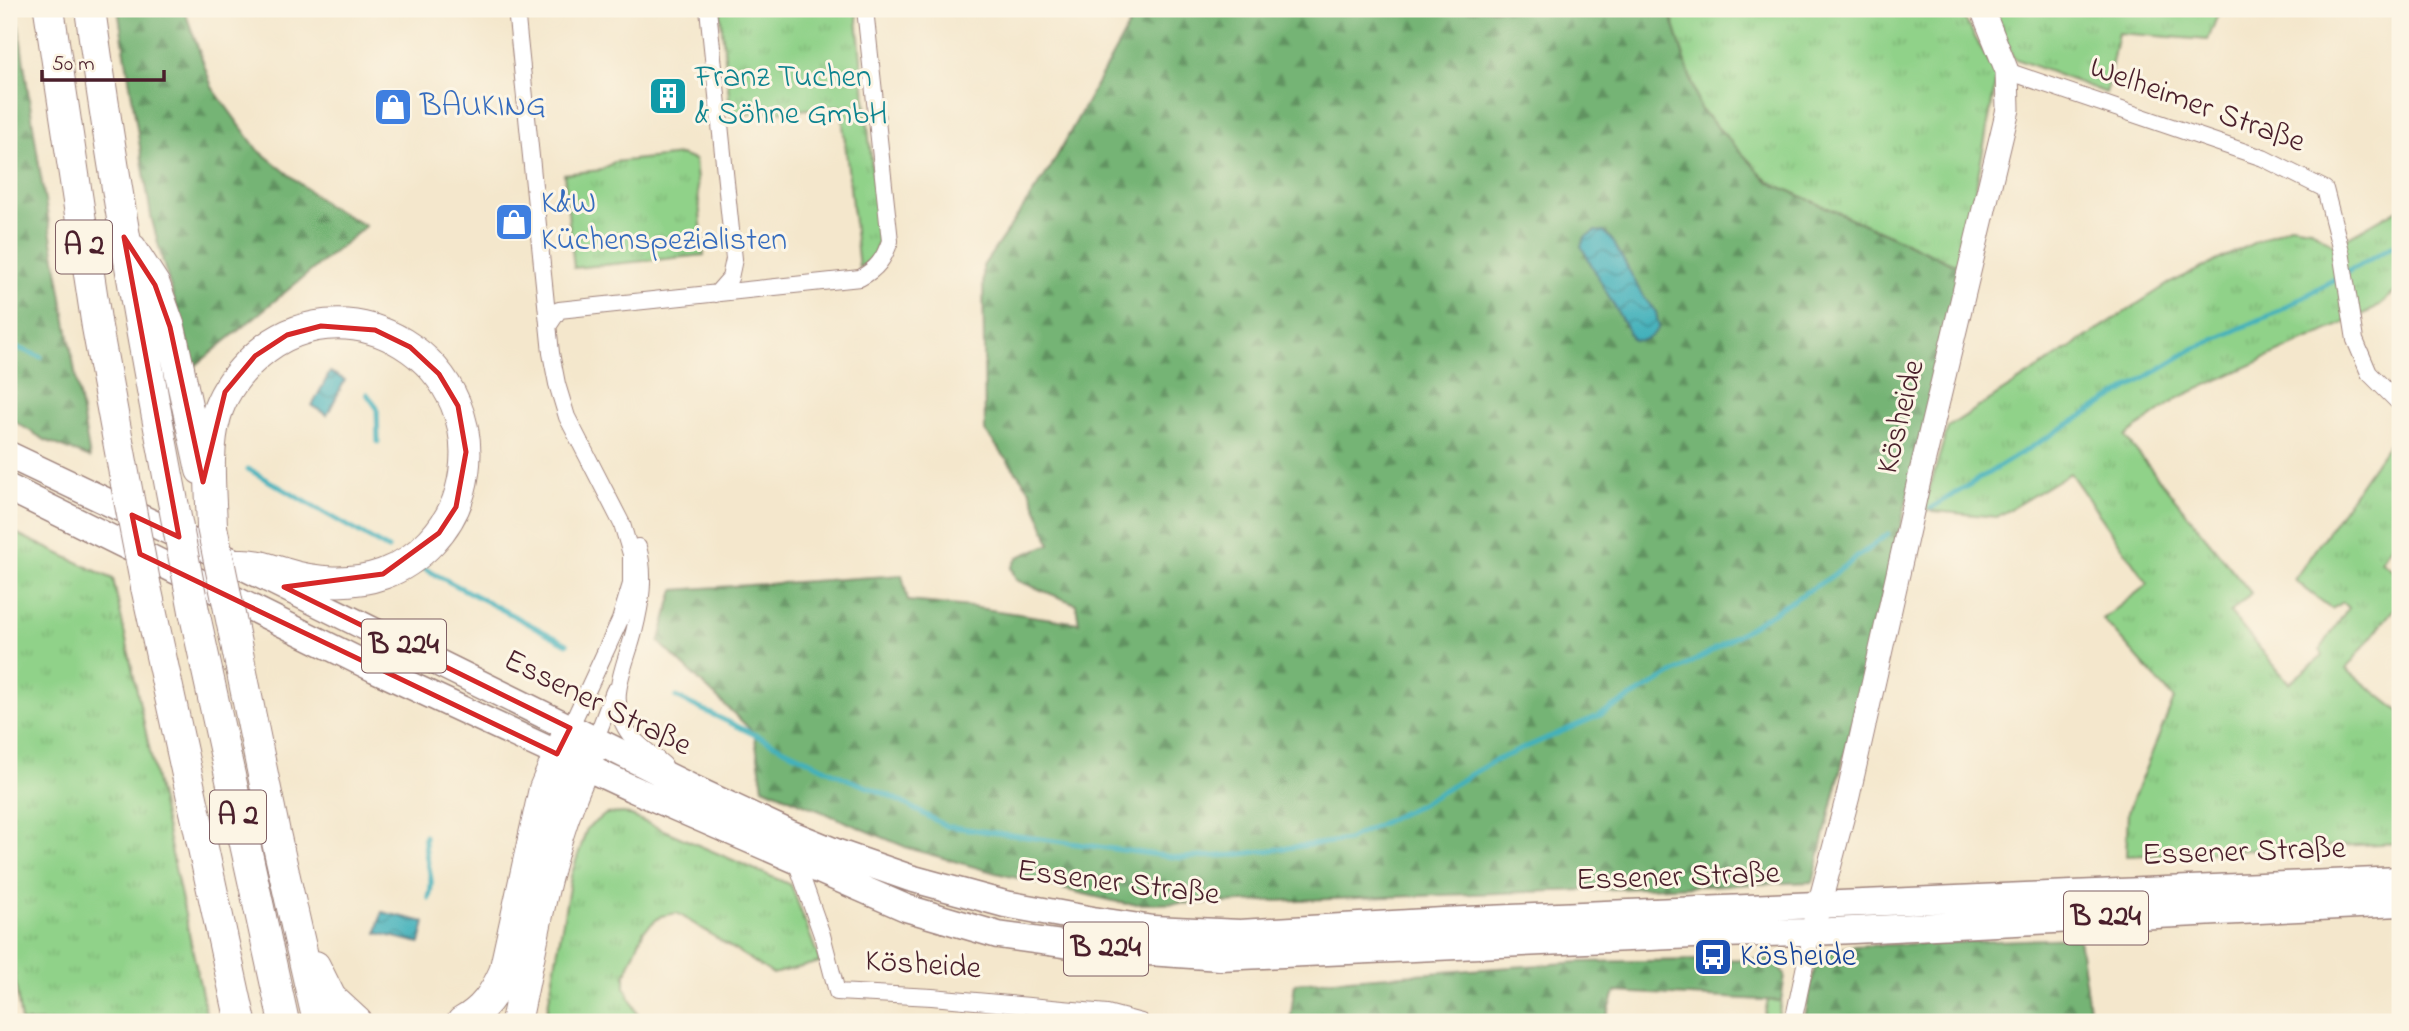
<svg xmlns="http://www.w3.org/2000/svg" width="2409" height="1031" viewBox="0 0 2409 1031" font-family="'Indie Flower',sans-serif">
	<defs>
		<pattern id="grass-tufts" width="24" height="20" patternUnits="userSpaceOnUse" patternTransform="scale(1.75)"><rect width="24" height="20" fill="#90d289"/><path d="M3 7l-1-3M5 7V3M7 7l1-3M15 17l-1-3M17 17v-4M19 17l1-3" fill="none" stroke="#7eb476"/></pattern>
		<pattern id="forest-firs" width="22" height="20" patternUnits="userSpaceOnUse" patternTransform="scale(1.75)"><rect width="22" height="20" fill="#74b475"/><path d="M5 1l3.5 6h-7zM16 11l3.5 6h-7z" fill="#619260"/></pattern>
		<pattern id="water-waves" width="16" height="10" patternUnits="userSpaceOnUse" patternTransform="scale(1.75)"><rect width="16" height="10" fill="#42b1bb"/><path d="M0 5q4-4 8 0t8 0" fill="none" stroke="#398f98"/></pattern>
	</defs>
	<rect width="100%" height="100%" fill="#fcf5e5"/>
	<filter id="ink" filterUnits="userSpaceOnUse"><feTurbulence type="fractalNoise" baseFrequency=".0143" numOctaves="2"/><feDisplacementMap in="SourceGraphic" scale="14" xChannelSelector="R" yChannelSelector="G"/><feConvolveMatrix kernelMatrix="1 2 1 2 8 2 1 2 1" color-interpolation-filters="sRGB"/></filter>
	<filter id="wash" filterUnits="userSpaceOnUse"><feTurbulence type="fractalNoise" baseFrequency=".00686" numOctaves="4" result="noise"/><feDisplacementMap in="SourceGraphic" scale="28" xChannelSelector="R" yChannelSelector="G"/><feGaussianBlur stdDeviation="1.57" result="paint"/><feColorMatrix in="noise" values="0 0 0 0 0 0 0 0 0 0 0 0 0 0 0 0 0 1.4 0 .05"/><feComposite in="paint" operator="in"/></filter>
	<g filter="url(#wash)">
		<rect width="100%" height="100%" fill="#f4e7cc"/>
		<path fill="url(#grass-tufts)" stroke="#6d785a" stroke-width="2" d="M720 9H856L879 236C877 251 873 260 859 268L841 106 731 116Z
			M1669 9H1959L1997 76 1961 267 1769 182 1700 109Z
			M1993 9H2220L2208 40 2118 33 2106 93 2013 58Z
			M680 155 695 160 704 255 574 268 564 174 601 170 614 162Z
			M2400 208V288L2375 309 2178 398 2125 437 2251 593 2230 613 2289 683 2323 656 2320 650 2348 608 2342 602 2332 609 2294 580 2399 429 2400 430V534L2381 561 2400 575V601L2346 669 2400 712V843L2126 856 2128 811 2174 699 2103 619 2148 584 2070 473 1997 517 1923 510 1948 427 2168 284 2291 225 2309 228 2334 245Z
			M9 530 113 579 208 1022H21L9 934Z
			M624 813 791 885 820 962 773 974 677 913 661 916 644 930 625 975V987L641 1022H545L571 876 587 828 606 814Z
			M1768 1000 1781 1001 1777 1022H1763Z"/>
		<path fill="url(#forest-firs)" stroke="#5f6a50" stroke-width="2" d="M9 9H16L40 172 90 458 45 440 9 418Z
			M118 9H184L212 87 257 149 328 206 366 226 195 366 164 266 151 216Z
			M1138 9H1669L1700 109 1769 182 1961 267 1905 508 1813 882 1216 903 1126 904 996 873 908 848 763 787 754 733 659 642 674 590 902 575 908 601 971 607 1079 623 1076 604 1016 580 1011 568 1018 557 1050 544 1030 490 985 431 983 266 1051 167Z
			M2079 938 2091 1022H1804L1815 966 1830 952 1851 946Z
			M1767 959 1779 966 1785 975 1781 1001 1615 992 1605 1022H1290L1295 983 1580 962Z"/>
		<path fill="url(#water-waves)" stroke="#466873" stroke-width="2" d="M1595 231 1604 232 1613 241 1643 296 1656 312 1659 327C1652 337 1646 342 1633 340L1581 246 1585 237Z
			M330 372 345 380 327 415 312 406Z
			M382 912 425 922 420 943 377 933Z"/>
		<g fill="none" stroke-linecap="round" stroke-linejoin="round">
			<path stroke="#42b1bb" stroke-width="5" d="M9 347 18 348 41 357
				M367 394 377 408 378 442
				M248 469 388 549
				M1931 508 2191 350 2275 313 2400 242
				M423 568 567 644
				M676 697 847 779 888 795 946 826 1180 858 1234 855 1347 840 1419 805 1492 762 1600 715 1710 652 1829 578 1888 534
				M425 836C423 860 436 874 429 898"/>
		</g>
	</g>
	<g filter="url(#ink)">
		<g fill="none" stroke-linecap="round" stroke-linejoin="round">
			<defs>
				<path id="street" d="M516 9 551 353 557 384 567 417 622 524 631 554V584L620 620 570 728
					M708 9 734 259 730 278 716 294
					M2007 71 2263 158 2325 189 2341 251 2355 340 2369 373 2400 404
					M549 325 559 310 860 278C877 269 884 259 890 241L865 9
					M638 547C646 575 641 604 634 632 625 668 604 702 631 736 640 747 654 756 664 765
					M595 741 614 691
					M796 861 822 935 837 992 932 997 1107 1013 1141 1022
					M1793 1022 1812 932"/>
				<path id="secondary" d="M1812 932 1848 796 1920 476 2008 109 2007 71 1982 9"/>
				<path id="primary" d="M9 455 238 564 692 788 789 833 838 853 910 878 1005 904 1093 920 1153 929 1240 933 1443 921 2400 880
					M9 488 375 669 631 788 906 908 998 935 1091 948 1220 957 1715 934 1812 932 2400 903"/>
				<path id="highway" d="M49 9 97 327 126 484
					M90 9C113 176 142 341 174 507
					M132 249 155 285 170 327 201 470
					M212 527C211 491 206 451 216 416 222 395 234 378 249 363 342 268 496 362 460 492 450 528 419 561 383 574 352 585 315 583 284 573 267 568 256 563 238 564
					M146 587 241 1022
					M194 611 284 1022
					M233 629 275 833 318 1022
					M315 966 331 998 357 1022
					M462 1022C484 1010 494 994 504 972L544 789 570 728
					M516 1022C532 949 543 871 570 801 577 781 587 761 595 741"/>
			</defs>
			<use href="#street" stroke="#9f837c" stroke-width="18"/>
			<use href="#secondary" stroke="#9f837c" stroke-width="25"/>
			<use href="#primary" stroke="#9f837c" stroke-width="29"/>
			<use href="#highway" stroke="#9f837c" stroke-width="32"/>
			<use href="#street" stroke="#fff" stroke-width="16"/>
			<use href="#secondary" stroke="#fff" stroke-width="23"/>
			<use href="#primary" stroke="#fff" stroke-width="26"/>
			<use href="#highway" stroke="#fff" stroke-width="30"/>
			<defs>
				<path id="highway-bridge" d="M126 484 146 587
					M174 507 194 611
					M212 527 233 629"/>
			</defs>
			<use href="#highway-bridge" stroke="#9f837c" stroke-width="32" stroke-linecap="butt"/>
			<use href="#highway-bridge" stroke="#fff" stroke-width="30"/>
		</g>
	</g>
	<path fill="none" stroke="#d62828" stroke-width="5" stroke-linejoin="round" d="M124 237 155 285 170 327 203 482 225 392 255 356 287 335 321 326 375 330 410 347 439 374 458 406 466 452 456 507 439 533 383 574 284 587 570 728 557 754 140 554 132 515 179 537Z"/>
	<defs>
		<symbol id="building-square" viewBox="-11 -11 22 22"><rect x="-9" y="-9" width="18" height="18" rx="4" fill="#0f9aa8" stroke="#fcf5e5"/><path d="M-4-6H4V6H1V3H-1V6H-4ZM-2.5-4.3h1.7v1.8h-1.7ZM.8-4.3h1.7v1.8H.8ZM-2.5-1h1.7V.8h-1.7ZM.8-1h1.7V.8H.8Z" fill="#fff"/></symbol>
		<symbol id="shop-square" viewBox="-11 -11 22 22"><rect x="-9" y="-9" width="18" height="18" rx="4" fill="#3f7fe0" stroke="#fcf5e5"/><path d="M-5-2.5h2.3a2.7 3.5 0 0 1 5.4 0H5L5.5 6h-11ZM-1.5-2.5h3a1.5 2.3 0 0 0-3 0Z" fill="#fff"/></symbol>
		<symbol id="bus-square" viewBox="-11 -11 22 22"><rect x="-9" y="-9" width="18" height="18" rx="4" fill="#1a4fb4" stroke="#fcf5e5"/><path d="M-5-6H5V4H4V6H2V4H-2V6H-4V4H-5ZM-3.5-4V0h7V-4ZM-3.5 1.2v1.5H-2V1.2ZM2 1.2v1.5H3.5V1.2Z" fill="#fff"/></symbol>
	</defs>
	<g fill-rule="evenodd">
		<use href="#building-square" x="646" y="74" width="44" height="44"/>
		<use href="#shop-square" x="371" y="85" width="44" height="44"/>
		<use href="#shop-square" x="492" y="200" width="44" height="44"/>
		<use href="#bus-square" x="1691" y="935" width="44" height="44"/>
	</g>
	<g text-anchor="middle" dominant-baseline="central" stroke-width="6" stroke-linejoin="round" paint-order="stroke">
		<g fill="#fcf5e5" stroke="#7f5f63" stroke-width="2">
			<rect x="56" y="220.5" width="56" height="53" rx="5"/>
			<rect x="362" y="619.5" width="84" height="53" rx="5"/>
			<rect x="210" y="790.5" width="56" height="53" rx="5"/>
			<rect x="2064" y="891.5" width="84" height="53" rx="5"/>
			<rect x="1064" y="922.5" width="84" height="53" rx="5"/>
		</g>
		<g font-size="30" font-weight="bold" fill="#4a1f2b">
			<text x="84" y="247">A 2</text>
			<text x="404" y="646">B 224</text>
			<text x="238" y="817">A 2</text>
			<text x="2106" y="918">B 224</text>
			<text x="1106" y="949">B 224</text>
		</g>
		<g font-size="32" fill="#0d838f" stroke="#fcf5e5" text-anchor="start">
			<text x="695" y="78">Franz Tuchen<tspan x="695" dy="37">&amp; Söhne GmbH</tspan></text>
		</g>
		<g font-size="32" fill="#4a1f2b" stroke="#fcf5e5">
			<text transform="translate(2197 106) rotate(20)">Welheimer Straße</text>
			<text transform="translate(1902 417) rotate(-76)">Kösheide</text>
			<text transform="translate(597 704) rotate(26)">Essener Straße</text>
			<text transform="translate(2244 853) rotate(-2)">Essener Straße</text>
			<text transform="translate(1678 878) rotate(-2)">Essener Straße</text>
			<text transform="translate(1118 884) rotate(7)">Essener Straße</text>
			<text transform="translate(923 966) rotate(4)">Kösheide</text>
		</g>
		<g font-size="32" fill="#366cbe" stroke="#fcf5e5" text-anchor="start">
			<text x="420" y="107">BAUKING</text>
			<text x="541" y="204">K&amp;W<tspan x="541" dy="37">Küchenspezialisten</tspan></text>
		</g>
		<g font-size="32" fill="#164399" stroke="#fcf5e5" text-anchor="start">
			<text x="1740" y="957">Kösheide</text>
		</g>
	</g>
	<rect width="2409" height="1031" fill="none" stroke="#fcf5e5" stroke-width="35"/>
	<path d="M42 70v10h122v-10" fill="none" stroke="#4a1f2b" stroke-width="3.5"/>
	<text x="52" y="70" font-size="21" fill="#4a1f2b" stroke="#fcf5e5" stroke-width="5" paint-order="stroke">50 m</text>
</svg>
